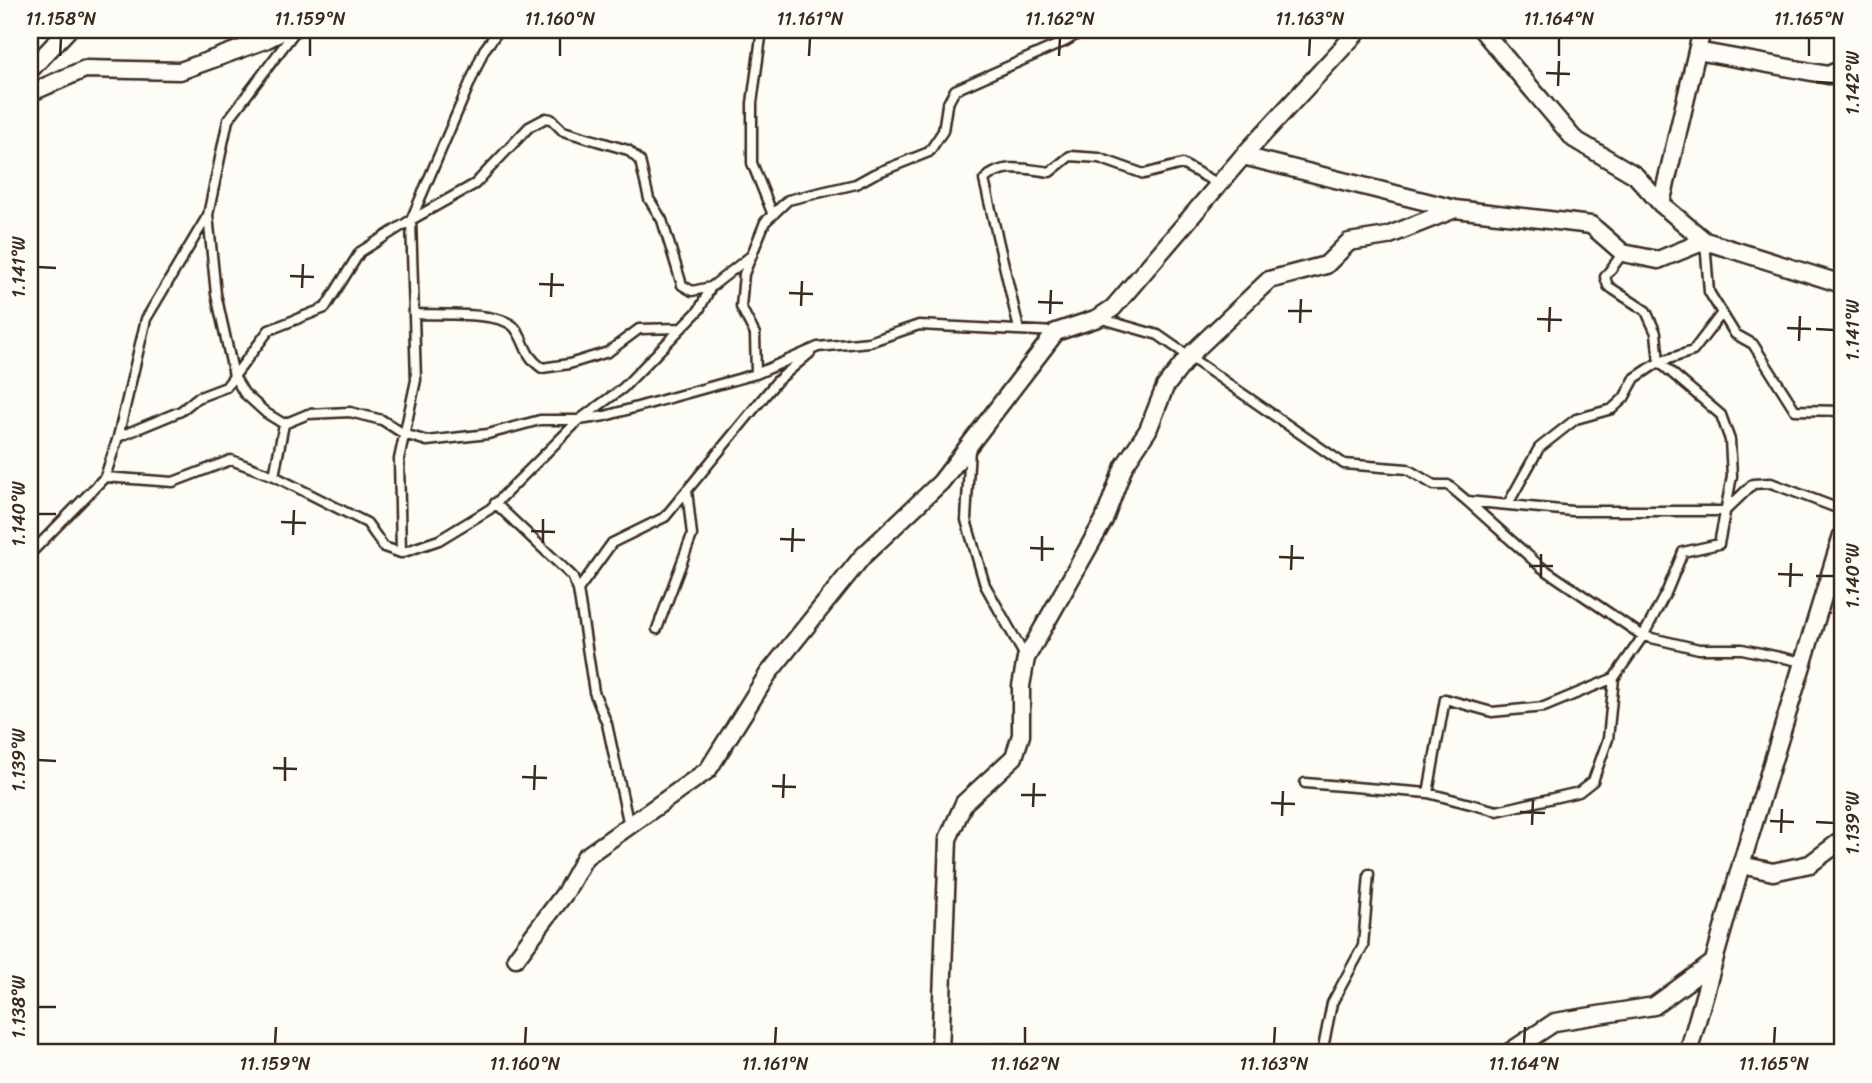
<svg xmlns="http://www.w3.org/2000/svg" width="1872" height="1083" viewBox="0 0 1872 1083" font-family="Sriracha,sans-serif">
	<rect width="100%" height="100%" fill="#fdfcf7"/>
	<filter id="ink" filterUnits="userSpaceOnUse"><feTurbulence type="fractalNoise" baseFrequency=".0143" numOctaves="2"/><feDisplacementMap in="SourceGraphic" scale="14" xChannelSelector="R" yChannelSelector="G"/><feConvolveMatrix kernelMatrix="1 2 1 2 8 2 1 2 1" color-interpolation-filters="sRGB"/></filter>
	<g filter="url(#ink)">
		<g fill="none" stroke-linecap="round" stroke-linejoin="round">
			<defs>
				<path id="service" d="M762 30 752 103V163L773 215
					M1705 241 1709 292 1735 334 1753 344 1795 410 1842 411
					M414 314C436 315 502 311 515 328 527 344 523 354 542 368L569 364 608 352 639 329 681 328
					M1099 318 1158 335 1344 464 1407 469 1434 485H1448L1467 501 1572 511H1725L1753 484 1771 483 1842 510
					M1019 329 984 180C1002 162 1026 169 1050 172L1070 156 1099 158 1144 174 1182 164 1219 184
					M756 374 755 334 741 307 744 274 765 222 788 200 856 184 874 174 929 152 943 131 947 105 955 90 1066 41 1084 30
					M284 424 308 414 350 412 382 420 404 434 427 441 488 434 540 420H579L605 416 756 374 818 347 869 342 919 325 1056 332
					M118 437 181 411 197 398 226 387 269 330 325 308 360 252 411 220 475 184 529 127 546 118 551 119 563 131 628 150 640 161 649 199 662 220 682 285 692 291 711 287
					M970 447 966 520 985 585 1026 658
					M274 476 284 424 266 413 244 393 234 376 216 294 208 215 228 120 296 30
					M105 477 173 482 231 460 274 476 367 523 384 547 401 553 439 540 490 509 579 420 623 388 699 310 711 287 752 255
					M1467 501 1541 567 1643 636 1699 649H1742L1803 662
					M495 503 572 576 578 590 594 692 607 724 629 826
					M1508 504 1539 448 1576 419 1612 409 1624 398 1635 378 1659 362 1693 351 1722 313
					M401 553 399 459 416 380 411 220 484 50 499 30
					M30 554 105 477 118 437 146 319 208 215
					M578 590 612 543 665 517 777 381 810 353
					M657 629 692 535 687 490
					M1305 783 1428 793 1497 811 1579 792 1593 781 1608 739 1614 678 1643 636 1667 591 1683 552 1719 544 1732 476 1730 440 1721 415 1659 362 1656 333 1646 311 1608 286 1605 277 1623 253
					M1428 793 1445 699 1492 712 1544 707 1614 678
					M1322 1053 1332 1003 1363 946 1369 874"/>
				<path id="minor" d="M1482 30 1574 139 1635 175 1661 204 1705 241 1842 284
					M1697 51 1828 75 1842 69
					M30 70 68 30
					M30 93 85 69 180 71 265 40 285 30
					M1243 156 1455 209 1591 225 1623 253 1658 260 1705 241
					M1661 204 1702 30
					M1741 865 1773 872 1810 864 1842 840
					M516 958 565 893 585 857 708 770 768 674 862 557 941 482 1056 332 1098 318 1113 308 1243 156 1359 30
					M940 1053 948 839 964 803 1014 757 1021 735V686L1026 658 1104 520 1124 466 1148 430 1165 387 1189 356 1269 280 1326 265 1349 242 1387 236 1455 209
					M993 1053H1010
					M1508 1053 1555 1022 1654 1006 1714 962
					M1688 1053 1741 865 1842 535"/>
			</defs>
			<use href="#service" stroke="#3b2a1e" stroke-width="13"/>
			<use href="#minor" stroke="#3b2a1e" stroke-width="21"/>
			<use href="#service" stroke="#fdfcf7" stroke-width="8"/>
			<use href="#minor" stroke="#fdfcf7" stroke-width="16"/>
		</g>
	</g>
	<path fill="none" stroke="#3b2a1e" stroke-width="2.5" d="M60 56 61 38M310 56V38M560 56V38M809 56 810 38M1059 56 1060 38M1309 56 1310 38M1559 56V38M1809 56V38M1546 73 1570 74M1816 82 1834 83M1558 86 1559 61M38 267 56 268M290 276 314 277M539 284 564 285M302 288 303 264M789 293 813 294M551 297 552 273M1038 302 1063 303M801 306 802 281M1288 311H1312M1050 314 1051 290M1537 319 1562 320M1300 323 1301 299M1787 328 1811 329M1816 329 1834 330M1549 332 1550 307M1799 341 1800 316M38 514H56M281 522 306 523M531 531 555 532M293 535 294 510M780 539 805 540M543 543V519M1030 548 1054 549M792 552 793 528M1279 557 1304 558M1042 561V536M1529 566H1553M1291 570 1292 545M1778 574 1803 575M1816 576H1834M1541 578V554M1790 587 1791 563M38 760 56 761M273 768 297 769M522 777 547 778M285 781V757M772 786 796 787M534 790 535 765M1021 795H1046M783 798 784 774M1271 803 1295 804M1033 807 1034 783M1520 812 1545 813M1282 816 1283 791M1770 821 1794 822M1816 822 1834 823M1532 825 1533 800M1781 833 1782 809M38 1007H56M275 1044 276 1027M525 1044 526 1027M775 1044 776 1027M1025 1044V1027M1274 1044 1275 1027M1524 1044 1525 1027M1774 1044 1775 1027"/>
	<rect width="1872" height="1083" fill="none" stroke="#fdfcf7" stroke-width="77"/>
	<rect x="38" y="38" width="1796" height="1006" fill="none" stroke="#3b2a1e" stroke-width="2.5"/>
	<g font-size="18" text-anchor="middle" fill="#3b2a1e">
		<text x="61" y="25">11.158°N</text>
		<text x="310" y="25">11.159°N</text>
		<text x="560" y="25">11.160°N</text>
		<text x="810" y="25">11.161°N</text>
		<text x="1060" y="25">11.162°N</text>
		<text x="1310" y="25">11.163°N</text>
		<text x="1559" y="25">11.164°N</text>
		<text x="1809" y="25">11.165°N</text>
		<text transform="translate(1853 83) rotate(-90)" y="6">1.142°W</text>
		<text transform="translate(19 267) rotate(-90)" y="6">1.141°W</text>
		<text transform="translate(1853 330) rotate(-90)" y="6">1.141°W</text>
		<text transform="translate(19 514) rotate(-90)" y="6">1.140°W</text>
		<text transform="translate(1853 576) rotate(-90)" y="6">1.140°W</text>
		<text transform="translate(19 760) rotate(-90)" y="6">1.139°W</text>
		<text transform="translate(1853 823) rotate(-90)" y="6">1.139°W</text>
		<text transform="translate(19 1007) rotate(-90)" y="6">1.138°W</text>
		<text x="275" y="1070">11.159°N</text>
		<text x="525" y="1070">11.160°N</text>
		<text x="775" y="1070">11.161°N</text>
		<text x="1025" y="1070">11.162°N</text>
		<text x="1274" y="1070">11.163°N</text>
		<text x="1524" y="1070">11.164°N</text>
		<text x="1774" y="1070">11.165°N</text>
	</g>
</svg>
